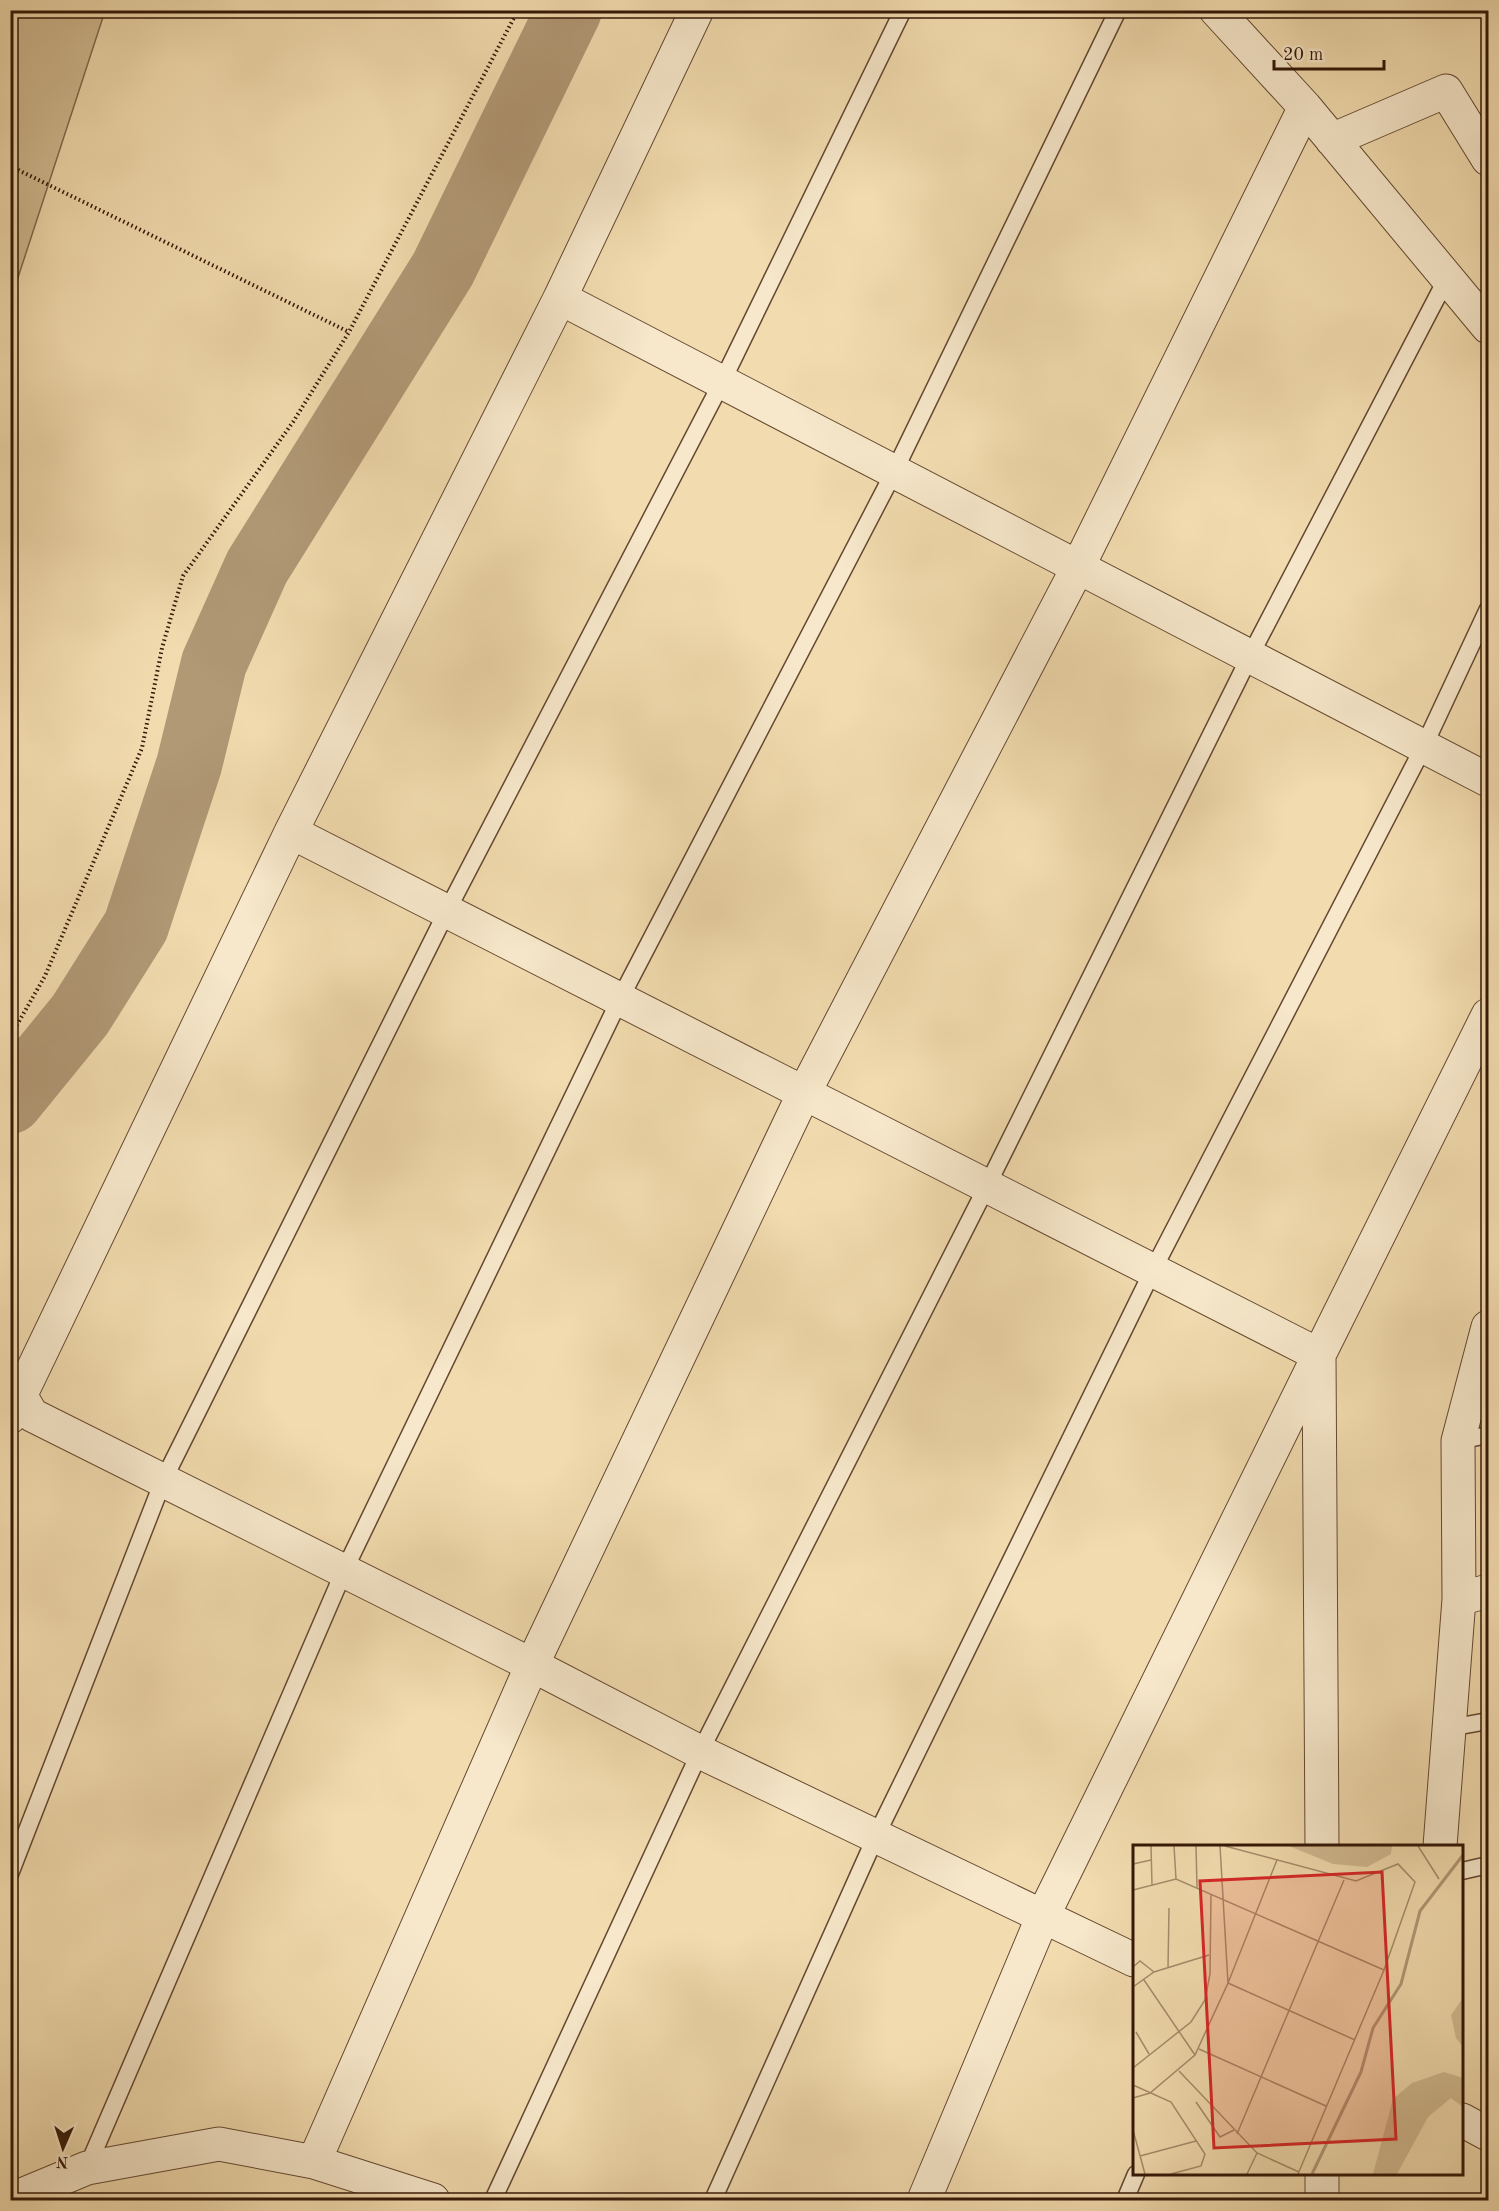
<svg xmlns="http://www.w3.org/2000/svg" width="1499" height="2211" viewBox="0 0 1499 2211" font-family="'Old Standard TT',serif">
	<rect width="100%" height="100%" fill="#f2dcaf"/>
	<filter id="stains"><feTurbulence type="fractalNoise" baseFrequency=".00333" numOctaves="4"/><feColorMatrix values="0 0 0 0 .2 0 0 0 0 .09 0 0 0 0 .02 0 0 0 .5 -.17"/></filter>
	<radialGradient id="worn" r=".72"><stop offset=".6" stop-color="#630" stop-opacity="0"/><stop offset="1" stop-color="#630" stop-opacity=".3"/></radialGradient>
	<path fill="#d2bb92" stroke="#83694c" stroke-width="1.5" d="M11 10 105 11 11 299 10 11Z"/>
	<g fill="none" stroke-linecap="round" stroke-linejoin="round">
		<path stroke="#b19976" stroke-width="66" d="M10 1101 80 1015 136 926 189 765 214 663 257 567 443 269 569 10"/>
		<defs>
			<path id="service" d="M1458 1441 1488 1435
				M1449 1728 1488 1721
				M1462 1871 1488 1865
				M10 1874 163 1481 447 911 722 382 903 10
				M87 2168 344 1571 620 999 894 472 1118 10
				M493 2200 700 1752 987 1186 1250 656 1447 278
				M713 2200 876 1836 1153 1270 1424 746 1488 609
				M1125 2200 1136 2174"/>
			<path id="minor" d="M1216 10 1305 107 1488 327
				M1332 140 1446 91 1488 159
				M560 298 1488 780
				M291 832 1319 1355 1043 1916 924 2200
				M10 1417 291 832 560 298 697 10
				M1459 1599 1488 1591
				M1322 1846 1319 1355 1488 1015
				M1440 1846 1459 1599 1458 1441 1488 1327
				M314 2162 532 1665 804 1093 1078 567 1305 107
				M10 2200 87 2168 219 2144 314 2162 433 2200
				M1322 2200V2174"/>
			<path id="tertiary" d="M20 1395 32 1415 532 1665 700 1752 1134 1960
				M1462 2120 1488 2134"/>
		</defs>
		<use href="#service" stroke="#644831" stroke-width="19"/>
		<use href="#minor" stroke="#644831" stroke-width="35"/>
		<use href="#tertiary" stroke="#644831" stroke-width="35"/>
		<path stroke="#341707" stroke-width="4" stroke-dasharray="1.5 3" stroke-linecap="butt" d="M10 166 349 332
			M10 181 18 169
			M10 1037 45 976 142 748 162 648 183 576 293 422 349 332 518 10"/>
		<use href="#service" stroke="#f7e8cb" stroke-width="16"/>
		<use href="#minor" stroke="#f7e8cb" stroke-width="33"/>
		<use href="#tertiary" stroke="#f7e8cb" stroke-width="33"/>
	</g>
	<g transform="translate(1133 1845)">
		<rect width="330" height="330" fill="#f2dcaf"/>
		<path d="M156 1H259L258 9 234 22 200 19ZM330 153V202L323 193 318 170ZM311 227 330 233V262L318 253 295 272 264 329H240L260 254 279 238Z" fill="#d2bb92"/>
		<path fill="none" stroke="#b19976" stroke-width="3" d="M179 329 228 227 240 183 268 139 287 66 330 10"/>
		<path fill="none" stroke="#a68d6c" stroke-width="1.5" d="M18 1 19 40M41 1 43 34M63 1 64 43M92 1 223 36 265 19 282 37 251 125 165 329M285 1 306 34M144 15 95 138 222 195M0 19 18 15M0 45 43 34 251 125M0 122 7 116 21 127M35 123 36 63M11 135 62 210M0 142 21 127 76 110M3 187 16 209M66 204 193 261M0 223 58 177 72 155 77 129 78 49M46 226 124 308 166 327M0 240 38 257 72 309 68 321 38 329M0 253 17 248 62 210 95 138 87 1M63 257 87 292 101 285M0 285 12 329M104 289 211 35M7 311 63 296M114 329 124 308"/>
		<path fill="#d62828" fill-opacity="0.15" stroke="#d62828" stroke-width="3" d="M249 27 263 294 81 303 67 36Z"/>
		<rect width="330" height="330" fill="none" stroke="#341707" stroke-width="3"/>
	</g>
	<rect width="1499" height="2211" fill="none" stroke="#f2dcaf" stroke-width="36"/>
	<rect x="12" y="12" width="1475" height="2187" fill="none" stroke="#341707" stroke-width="3"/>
	<rect x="18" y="18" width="1463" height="2175" fill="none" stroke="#341707" stroke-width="1.5"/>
	<g transform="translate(63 2148) rotate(183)" stroke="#f7e8cb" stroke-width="4.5" paint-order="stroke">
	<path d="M0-4.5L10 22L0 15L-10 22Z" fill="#341707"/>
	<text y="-9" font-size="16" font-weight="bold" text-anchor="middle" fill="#341707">N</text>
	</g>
	<path d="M1274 60v9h110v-9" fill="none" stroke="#341707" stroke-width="3"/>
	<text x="1283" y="60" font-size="18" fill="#341707" stroke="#f7e8cb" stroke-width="4.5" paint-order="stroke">20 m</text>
	<rect width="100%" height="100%" filter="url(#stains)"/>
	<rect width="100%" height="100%" fill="url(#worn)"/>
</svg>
